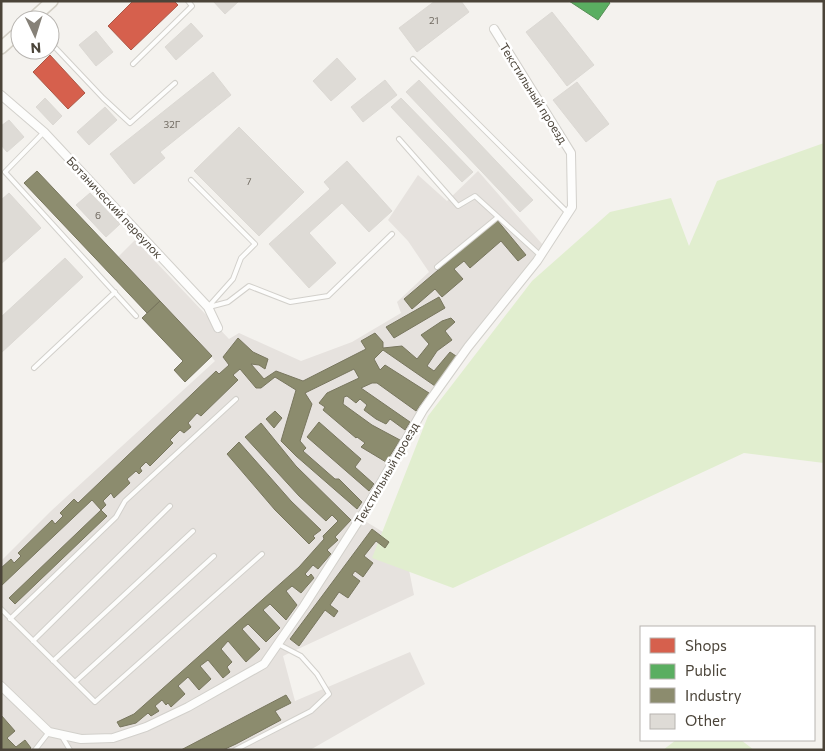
<svg xmlns="http://www.w3.org/2000/svg" width="825" height="751" viewBox="0 0 825 751" font-family="Commissioner,sans-serif">
	<rect width="100%" height="100%" fill="#f4f2ee"/>
	<path fill="#e6e2de" d="M478 171 543 245 382 476 365 521 404 545 414 595 283 656 295 701 410 652 425 684 310 750H1V561L51 511 215 361 118 257 135 240 229 339 239 333 301 361 352 342 401 313 397 302 429 272 408 241 388 220 418 175 447 201Z"/>
	<path fill="#e1eecf" d="M824 143V463L744 453 453 588 372 558 428 416 532 281 610 212 671 198 689 246 717 181Z
		M676 740H741L754 750H663Z"/>
	<path fill="#d6604d" stroke="#ac5847" d="M133 1H174L178 5 131 50 108 26Z
		M50 55 85 93 68 109 33 72Z"/>
	<path fill="#5aae61" stroke="#568e55" d="M569 1H608L610 3 598 20Z"/>
	<path fill="#8c8c6e" stroke="#78765e" d="M37 171 160 301 147 313 24 183Z
		M497 220 526 255 518 261 501 241 470 268 464 261 454 269 463 279 442 297 435 289 412 309 404 299Z
		M439 297 445 308 394 338 386 327Z
		M160 301 212 356 185 382 174 370 183 361 142 318Z
		M451 318 455 322 445 331 452 340 437 351 427 366 434 371 450 352 456 356 435 386 383 350 374 359 380 370 385 365 429 393 416 411 377 383H372L361 388 410 422 405 430 390 419 386 424 376 419 364 410 367 405 360 399 356 403 347 396 344 397 343 404 372 425 400 440 386 462 361 447 365 443 357 437 356 438 323 410 325 407 319 403 327 393 359 378 354 369 305 393 312 404 300 441 306 448 303 451 335 479H339L362 502 357 509 296 456 281 441 296 390 275 377 261 388H256L240 369 233 375 238 380 201 416 197 413 188 423 191 427 184 433 180 430 170 440 173 443 150 466 146 462 140 468 142 471 139 474 136 471 127 479 130 483 114 498 111 493 103 501 106 505 101 510 92 500 1 586V568L11 559 14 563 21 556 18 553 52 520 55 524 63 516 60 513 74 499 78 503 216 371 219 374 229 365 223 357 238 338 253 352 268 359 265 369 259 365 251 364 264 379 276 371 303 381 366 349 361 341 375 333 383 342V348L402 346 417 359 429 344 421 335 442 321Z
		M275 411 282 418 274 428 266 419Z
		M319 422 361 459 355 467 374 484 369 491 307 437Z
		M261 423 296 466 351 520 335 537 338 540 327 550 331 554 318 569 313 565 305 574 308 577 311 574 314 578 301 593 292 586 286 591 297 605 286 620 270 604 263 610 280 628 266 642 248 624 242 629 260 649 246 662 228 641 221 649 232 662 227 667 230 672 223 678 208 660 200 666 211 679 199 690 188 677 178 686 185 694 171 707 168 703 166 705 162 700 155 706 159 711 151 716 148 713 136 723 120 727 117 722 134 714 299 567 324 539 323 536 338 521 332 515 326 521 299 496 245 437Z
		M239 442 291 501 321 530 313 536 315 538 309 544 275 510 227 454Z
		M101 510 107 516 15 604 9 598Z
		M372 529 389 542 385 548 376 541 364 556 373 563 363 577 355 571 352 575 360 581 348 598 339 592 330 605 338 611 334 617 325 610 299 646 290 639Z
		M286 695 291 703 275 711 281 720 236 744 223 750H181Z
		M1 715 15 731 7 738 16 747 25 740 31 748 29 750H1Z"/>
	<path fill="#dedbd6" stroke="#dcd9d4" d="M213 1H239L225 14Z
		M435 1H461L469 12 417 52 399 28Z
		M552 12 594 65 567 86 526 32Z
		M191 23 203 36 176 60 165 47Z
		M96 31 113 52 96 66 79 45Z
		M337 58 356 79 331 101 313 81Z
		M213 72 231 95 160 152 165 158 134 184 110 154Z
		M385 80 397 95 363 122 351 107Z
		M419 80 533 200 520 212 406 92Z
		M577 82 609 124 586 142 553 100Z
		M45 98 62 116 53 125 36 107Z
		M401 98 473 172 462 182 391 107Z
		M105 107 117 120 89 145 77 132Z
		M9 120 24 137 7 152 1 145V126Z
		M239 127 304 192 259 236 194 171Z
		M347 161 392 211 369 232 342 203 309 233 336 263 309 288 269 244 330 189 324 182Z
		M9 193 41 228 1 264V200Z
		M90 193 120 224 106 237 76 205Z
		M65 258 83 277 1 353V317Z"/>
	<g fill="none" stroke-linecap="round" stroke-linejoin="round">
		<defs>
			<path id="lane" d="M50 42 103 98 130 123 175 83
				M413 59 568 213
				M133 64 192 6 188 1
				M43 133 5 172 136 316
				M399 139 458 206 475 196 540 255
				M191 180 255 244 241 258 233 279 208 307
				M437 267 498 217
				M209 307 228 302 249 286 290 302 328 296 392 234
				M34 368 115 292
				M1 609 95 702 262 554
				M10 619 116 517 125 501 236 399
				M33 641 170 506
				M53 661 193 531
				M75 682 214 556
				M61 735 70 750
				M35 750 49 732
				M235 750 311 711 329 694 317 674 301 656 278 644"/>
			<path id="street" d="M1 95 44 132 208 307 218 328
				M1 686 49 732 81 739 113 738 146 727 188 707 264 664 304 606 364 512 423 410 468 347 537 261 572 207 571 153 494 29"/>
			<path id="secondary" d="M31 20 52 1
				M1 48 20 31"/>
		</defs>
		<use href="#lane" stroke="#d2d0cb" stroke-width="6"/>
		<use href="#street" stroke="#d2d0cb" stroke-width="10"/>
		<use href="#secondary" stroke="#d3cfc5" stroke-width="14"/>
		<use href="#lane" stroke="#fdfdfc" stroke-width="4"/>
		<use href="#street" stroke="#fdfdfc" stroke-width="8"/>
		<use href="#secondary" stroke="#f7f6f1" stroke-width="11"/>
	</g>
	<g text-anchor="middle" dominant-baseline="central" stroke-width="5" stroke-linejoin="round" paint-order="stroke">
		<g font-size="10" fill="#706a61">
			<text x="434" y="20">21</text>
			<text x="172" y="124">32Г</text>
			<text x="249" y="181">7</text>
			<text x="98" y="215">6</text>
		</g>
		<g font-size="12" fill="#4b4439" stroke="#fff">
			<text transform="translate(534 93) rotate(58)">Текстильный проезд</text>
			<text transform="translate(115 207) rotate(47)">Ботанический переулок</text>
			<text transform="translate(386 473) rotate(-60)">Текстильный проезд</text>
		</g>
	</g>
	<rect width="825" height="751" fill="none" stroke="#4b4439" stroke-width="5"/>
	<rect x="640" y="626" width="175" height="115" fill="#ffffff" stroke="#b7b4b0"/>
	<rect x="650" y="638" width="25" height="15" fill="#d6604d" stroke="#b7b4b0"/>
	<text x="685" y="651" font-size="15" fill="#4b4439">Shops</text>
	<rect x="650" y="664" width="25" height="15" fill="#5aae61" stroke="#b7b4b0"/>
	<text x="685" y="676" font-size="15" fill="#4b4439">Public</text>
	<rect x="650" y="688" width="25" height="15" fill="#8c8c6e" stroke="#b7b4b0"/>
	<text x="685" y="701" font-size="15" fill="#4b4439">Industry</text>
	<rect x="650" y="714" width="25" height="15" fill="#dedbd6" stroke="#b7b4b0"/>
	<text x="685" y="726" font-size="15" fill="#4b4439">Other</text>
	<g transform="translate(35 35) rotate(176)"><circle r="24" fill="#ffffff" stroke="#b7b4b0"/>
	<path d="M0-4L9 19L0 12L-9 19Z" fill="#868178"/>
	<text y="-8" font-size="14" font-weight="bold" text-anchor="middle" fill="#4b4439">N</text>
	</g>
</svg>
